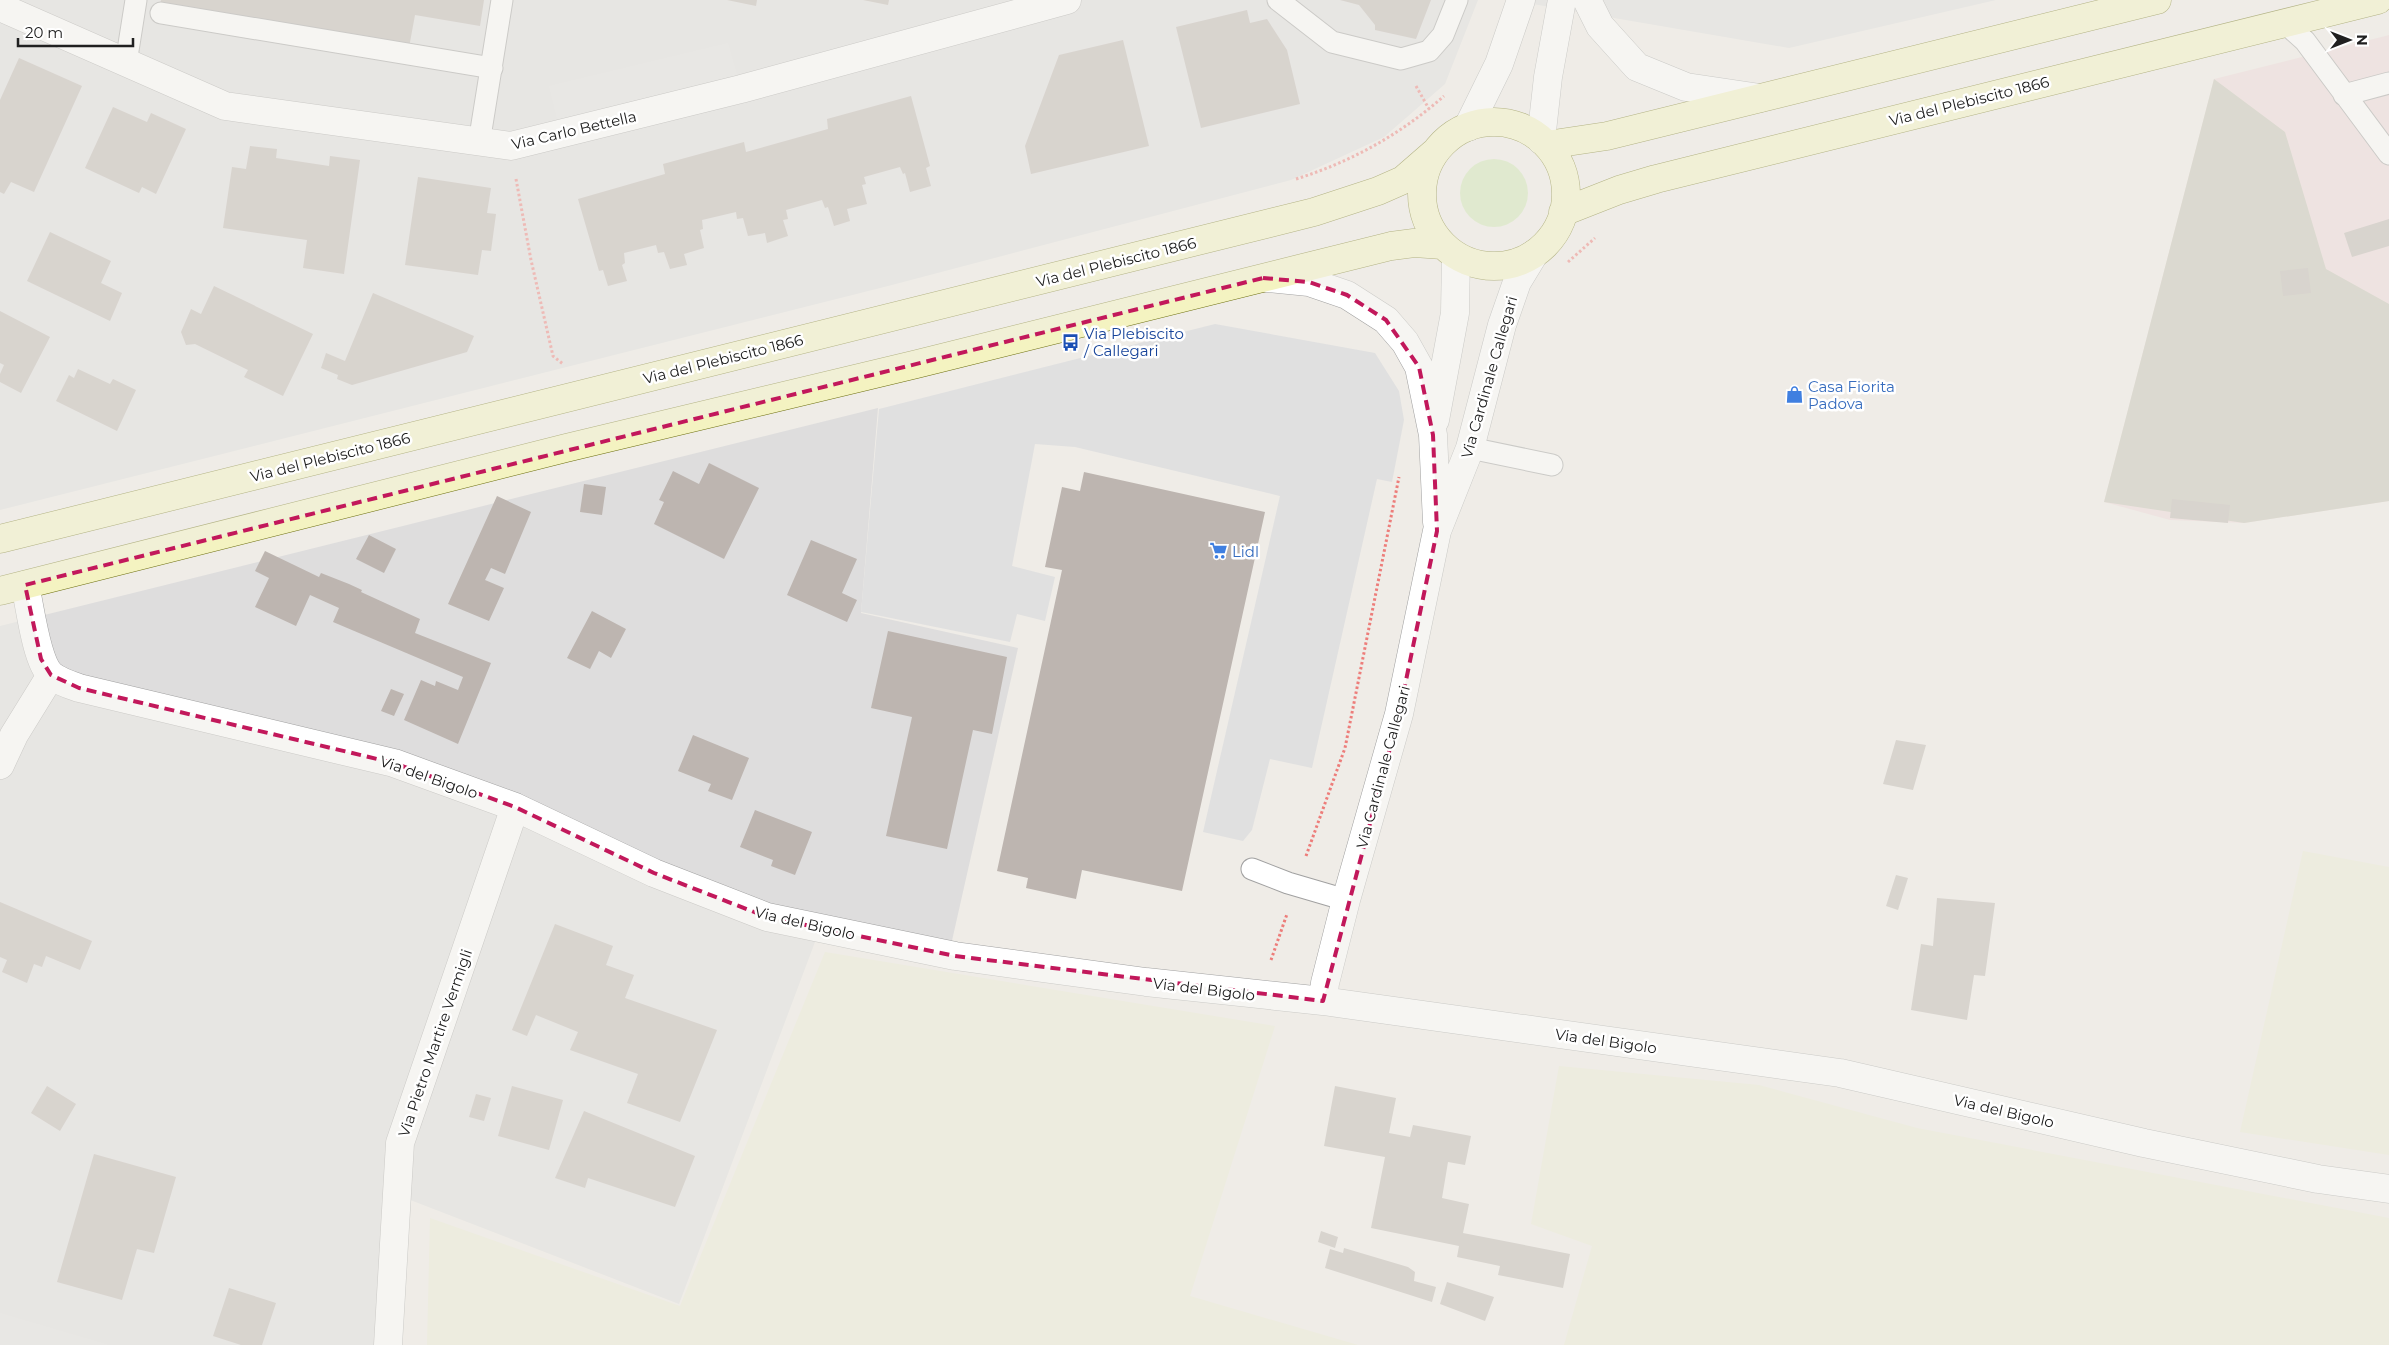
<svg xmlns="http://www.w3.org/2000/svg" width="2389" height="1345" viewBox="0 0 2389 1345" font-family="Montserrat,sans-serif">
	<rect width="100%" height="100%" fill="#efece7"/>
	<path fill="#dedddd" d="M0 0H1478L1445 84 1384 137 1291 180 888 286 0 510Z
		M1509 0H1996L1789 48Z
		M878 408 861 613 1018 648 951 945 821 926 679 1304 387 1191 374 1345H97L0 1316V626Z"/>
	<path fill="#eed8d9" d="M2389 35V501L2244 523 2170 520 2104 502 2214 79Z"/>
	<path fill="#c3c2b3" d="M2214 79 2285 132 2326 269 2389 304V501L2244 523 2104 502Z"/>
	<path fill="#ececd4" d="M2303 851 2389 867V1155L2240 1132Z
		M825 952 1275 1026 1190 1296 1358 1345H427L430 1218 680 1306Z
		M1559 1066 1759 1085 1917 1128 2389 1218V1345H1564L1592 1246 1531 1224Z"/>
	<path fill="#cfe5b2" d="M1460 193a34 34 0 1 1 68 0a34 34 0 1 1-68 0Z"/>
	<path fill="#e0e0e0" d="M728 43 741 89 561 135 549 86Z
		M1215 324 1375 353 1399 391 1404 420 1392 482 1377 479 1312 768 1270 759 1252 830 1243 841 1203 832 1280 496 1075 447 1035 444 1012 566 1055 577 1045 621 1017 614 1010 642 861 612 879 409Z
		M0 1313 109 1345H0Z"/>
	<path fill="#bdb5b0" d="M161 0H484L480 26 415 15 408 53 159 10Z
		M727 0H757L756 6Z
		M863 0H889L888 5Z
		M1340 0H1431L1416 39 1375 30V25L1359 5Z
		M1247 10 1250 23 1267 19 1287 50 1300 104 1201 128 1176 27Z
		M1123 40 1149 146 1031 174 1025 146 1059 55Z
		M19 58 82 86 34 192 11 182 4 194 0 192V100Z
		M911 96 930 166 926 168 931 186 910 192 905 173 903 174 900 167 864 177 866 184 862 185 867 204 847 209 850 221 834 226 828 207 825 208 822 200 786 210 788 219 783 220 788 236 767 243 765 233 748 236 743 218 737 219 736 212 702 220 703 229 700 230 704 248 684 254 687 265 670 269 664 252 658 253 656 245 624 253 625 263 622 265 627 281 608 286 603 270 599 271 578 199 665 174 663 164 744 142 746 152 828 129 827 119Z
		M113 107 147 122 151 113 186 129 156 194 142 187 139 193 85 168Z
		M250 146 277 149 276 158 329 166 330 156 360 160 344 274 303 268 307 240 223 228 232 167 246 169Z
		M418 177 491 188 487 213 496 214 491 251 482 250 478 275 405 265Z
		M2389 219V246L2352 257 2344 233Z
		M50 232 111 261 101 283 122 293 110 321 27 281Z
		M2308 268 2311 293 2283 296 2280 271Z
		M214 286 313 334 283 396 244 377 248 370 195 344 186 345 181 332 191 309 201 314Z
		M373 293 474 336 467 352 352 385 337 379 338 375 321 368 326 353 345 361Z
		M0 311 50 337 21 393 0 382V374L4 365 0 363Z
		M78 369 110 384 113 379 136 390 117 431 56 401 69 375 74 378Z
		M709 463 759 488 724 559 654 524 664 502 659 500 673 471 699 484Z
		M1084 472 1265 512 1182 891 1082 870 1076 899 1026 888 1028 878 997 871 1062 570 1045 567 1062 487 1080 491Z
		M584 484 606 487 602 515 580 512Z
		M497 496 531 512 505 574 491 568 485 580 504 588 489 621 448 604Z
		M2172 499 2230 505 2228 523 2170 518Z
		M369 535 396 549 384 573 356 559Z
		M811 540 857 559 842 593 857 600 847 622 787 595Z
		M265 551 319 577 321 573 349 584 362 590 361 592 420 619 415 633 491 663 458 744 404 720 421 680 435 686 436 681 458 690 463 677 333 622 339 608 310 595 296 626 255 607 269 578 255 571Z
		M592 611 626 629 611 658 599 651 590 669 567 658Z
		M888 631 1007 657 992 734 973 730 947 849 886 836 912 717 871 708Z
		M391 689 404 694 394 716 381 711Z
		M693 735 749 758 732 800 708 791 711 784 678 771Z
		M1896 740 1926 745 1913 790 1883 784Z
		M755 810 812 832 795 875 771 866 773 860 740 847Z
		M1896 875 1908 878 1898 910 1886 906Z
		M1937 898 1995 903 1985 976 1974 975 1967 1020 1911 1010 1921 944 1933 946Z
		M0 902 92 941 80 970 46 956 42 967 34 964 27 983 2 972 7 960 0 957Z
		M555 924 613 946 606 965 634 975 625 998 717 1030 680 1122 627 1103 638 1074 570 1050 578 1032 536 1015 527 1036 512 1030Z
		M47 1086 76 1104 60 1131 31 1113Z
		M512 1086 563 1100 549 1150 498 1136Z
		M1335 1086 1396 1098 1389 1133 1410 1137 1413 1125 1471 1136 1465 1165 1448 1162 1442 1198 1469 1204 1463 1233 1570 1254 1563 1288 1498 1275 1500 1266 1457 1257 1459 1246 1371 1228 1385 1157 1324 1146Z
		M476 1094 491 1098 484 1121 469 1117Z
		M584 1111 695 1156 675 1207 588 1178 585 1188 555 1178Z
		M94 1154 176 1177 154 1253 137 1249 122 1300 57 1282Z
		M1321 1231 1338 1237 1335 1248 1318 1242Z
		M1344 1248 1408 1267 1415 1272 1414 1281 1436 1287 1432 1302 1325 1268 1330 1249 1343 1253Z
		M1447 1282 1494 1297 1485 1321 1440 1304Z
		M229 1288 276 1303 262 1345H241L213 1336Z"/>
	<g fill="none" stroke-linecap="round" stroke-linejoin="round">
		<defs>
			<path id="lane" d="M1278 0 1332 42 1401 59 1429 51 1443 35 1457 0
				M161 13 492 68
				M2285 23 2305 41 2389 154
				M126 63 136 0
				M2344 95 2389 83
				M479 143 502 0
				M1470 448 1552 465
				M1252 869 1288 883 1346 900"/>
			<path id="street" d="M1587 0 1600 26 1637 67 1686 87 1760 98
				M0 7 225 106 511 146 741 89 1067 0
				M1468 127 1499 64 1521 0
				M1541 140 1548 77 1562 0
				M1267 278 1309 282 1347 295 1386 320 1405 342 1419 367 1433 435 1437 522
				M1435 420 1455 313 1456 256
				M25 585C30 606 36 661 51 675 58 681 70 685 79 688L394 763 515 807 654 873 767 917 955 956 1146 982 1323 1001 1840 1073 2144 1143 2318 1179 2389 1189
				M0 765 14 735 51 675
				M1323 1001 1325 983 1346 900 1399 714 1437 531 1470 448 1502 325 1517 282 1534 254
				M388 1345 400 1143 515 807"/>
			<path id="secondary" d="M1422 194a72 72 0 1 1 144 0a72 72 0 1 1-144 0Z
				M1547 145 1607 136 2157 0
				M1563 212 1619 190 1656 179 2378 0
				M0 539 1314 212 1378 191 1403 180 1434 153
				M0 591 566 448 917 364 1391 246 1414 243 1443 245"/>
		</defs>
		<use href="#lane" stroke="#a1a1a1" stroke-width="23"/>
		<use href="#street" stroke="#a1a1a1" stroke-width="29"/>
		<use href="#secondary" stroke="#6c6e0f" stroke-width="29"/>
		<path stroke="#ed7d7a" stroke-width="3" stroke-dasharray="2.5 2.5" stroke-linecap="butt" d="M1416 86 1429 109
			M516 179 531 260 553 356 563 364
			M1296 179C1351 162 1401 134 1444 96
			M1568 262 1595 238
			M1306 856 1345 748 1399 477
			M1271 960 1287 914"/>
		<use href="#lane" stroke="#fff" stroke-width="21"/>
		<use href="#street" stroke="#fff" stroke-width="28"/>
		<use href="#secondary" stroke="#f4f3c1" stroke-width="28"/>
	</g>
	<path d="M0 0H2389V1345H0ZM1263 278 1309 282 1347 295 1386 320 1419 367 1433 435 1437 531 1399 714 1323 1001 955 956 767 917 654 873 515 807 394 763 79 688 51 675 41 659 25 585Z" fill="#efece7" fill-opacity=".55" fill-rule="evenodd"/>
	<path fill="none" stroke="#c2185b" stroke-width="4" stroke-dasharray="10 6" stroke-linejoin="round" d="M1263 278 1309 282 1347 295 1386 320 1419 367 1433 435 1437 531 1399 714 1323 1001 955 956 767 917 654 873 515 807 394 763 79 688 51 675 41 659 25 585Z"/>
	<defs>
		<symbol id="bus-bare" viewBox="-9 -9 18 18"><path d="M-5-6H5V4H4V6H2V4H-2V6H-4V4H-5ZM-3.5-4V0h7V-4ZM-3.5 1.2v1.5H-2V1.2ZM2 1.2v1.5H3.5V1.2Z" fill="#1a4fb4" stroke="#fff" stroke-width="2.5" paint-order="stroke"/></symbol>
		<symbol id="shop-bare" viewBox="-9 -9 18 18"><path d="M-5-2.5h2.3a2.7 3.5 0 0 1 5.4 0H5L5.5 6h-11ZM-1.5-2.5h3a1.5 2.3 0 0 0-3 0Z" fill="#3f7fe0" stroke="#fff" stroke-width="2.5" paint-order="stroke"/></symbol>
		<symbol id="supermarket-bare" viewBox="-9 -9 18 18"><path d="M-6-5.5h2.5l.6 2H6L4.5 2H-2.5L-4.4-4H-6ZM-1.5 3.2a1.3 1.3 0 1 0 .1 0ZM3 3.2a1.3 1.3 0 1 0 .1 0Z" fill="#3f7fe0" stroke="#fff" stroke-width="2.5" paint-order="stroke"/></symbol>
	</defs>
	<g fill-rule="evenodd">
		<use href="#bus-bare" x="1058" y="330" width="25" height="25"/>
		<use href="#shop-bare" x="1782" y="382" width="25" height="25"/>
		<use href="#supermarket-bare" x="1206" y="538" width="25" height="25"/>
	</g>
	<g text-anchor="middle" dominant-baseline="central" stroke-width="5" stroke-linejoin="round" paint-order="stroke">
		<g font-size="15" fill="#202020" stroke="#fff">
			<text transform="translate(1969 101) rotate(-14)">Via del Plebiscito 1866</text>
			<text transform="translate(574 130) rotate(-13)">Via Carlo Bettella</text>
			<text transform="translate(1116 262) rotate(-14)">Via del Plebiscito 1866</text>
			<text transform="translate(723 359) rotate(-14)">Via del Plebiscito 1866</text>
			<text transform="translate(1489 377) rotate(-74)">Via Cardinale Callegari</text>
			<text transform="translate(330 457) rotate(-14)">Via del Plebiscito 1866</text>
			<text transform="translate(1383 767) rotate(-75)">Via Cardinale Callegari</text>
			<text transform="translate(429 777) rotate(19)">Via del Bigolo</text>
			<text transform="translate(805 923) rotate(13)">Via del Bigolo</text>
			<text transform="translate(1204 989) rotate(7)">Via del Bigolo</text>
			<text transform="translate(1606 1041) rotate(8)">Via del Bigolo</text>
			<text transform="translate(435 1043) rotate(-71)">Via Pietro Martire Vermigli</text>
			<text transform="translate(2004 1111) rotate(13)">Via del Bigolo</text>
		</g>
		<g font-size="15" fill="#164399" stroke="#fff" text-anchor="start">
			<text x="1084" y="333">Via Plebiscito<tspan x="1084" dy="17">/ Callegari</tspan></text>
		</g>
		<g font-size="15" fill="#366cbe" stroke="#fff" text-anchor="start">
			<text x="1808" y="386">Casa Fiorita<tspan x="1808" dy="17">Padova</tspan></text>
			<text x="1232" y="551">Lidl</text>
		</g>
	</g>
	<g transform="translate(2349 40) rotate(90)" stroke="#ffffff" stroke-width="4" paint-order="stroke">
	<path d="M0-4L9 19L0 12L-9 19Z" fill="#202020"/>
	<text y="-8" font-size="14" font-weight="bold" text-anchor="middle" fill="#202020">N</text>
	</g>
	<path d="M18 38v8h115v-8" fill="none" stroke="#202020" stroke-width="2.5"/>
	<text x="25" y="38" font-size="15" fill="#202020" stroke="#ffffff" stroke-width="4" paint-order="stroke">20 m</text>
</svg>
